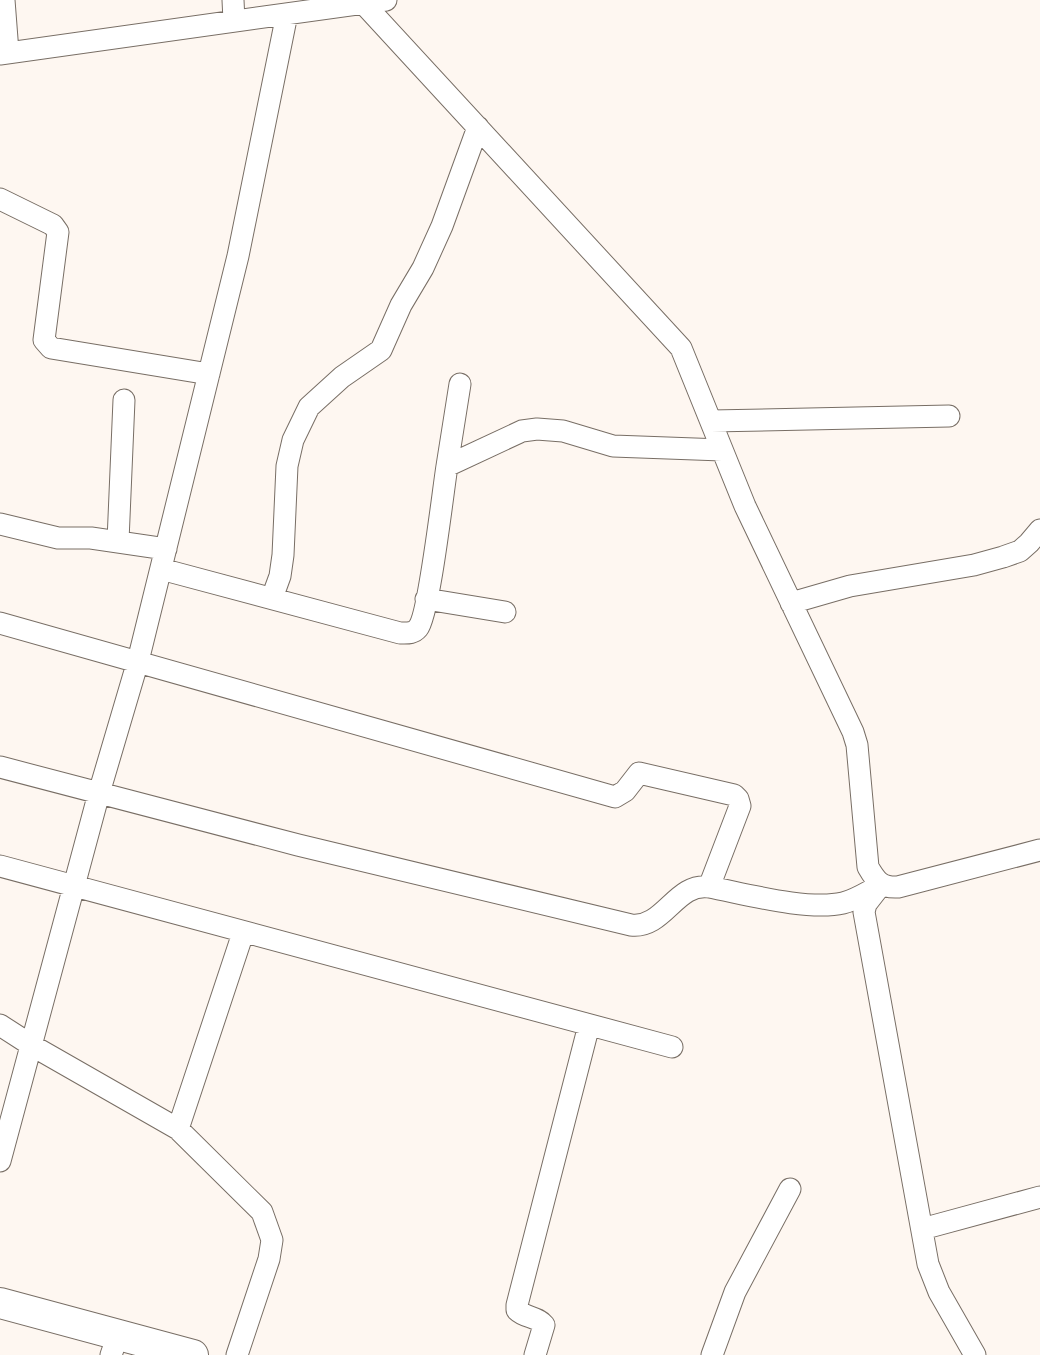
<svg xmlns="http://www.w3.org/2000/svg" width="1040" height="1355" viewBox="0 0 1040 1355" font-family="'Space Grotesk',sans-serif">
	<rect width="100%" height="100%" fill="#fef7f1"/>
	<g fill="none" stroke-linecap="round" stroke-linejoin="round">
		<defs>
			<path id="minor" d="M4 0 8 52
				M233 0 234 21
				M363 0V3L681 348 745 506 853 732 857 745 868 867C876 881 881 888 898 887L1040 850
				M0 54 386 0
				M0 199 53 225 58 232 44 340 51 348 209 374
				M711 421 949 416
				M447 466 460 384
				M0 524 58 538H91L166 549
				M118 541 124 400
				M161 569 400 633C407 633 413 634 418 628 429 615 443 491 447 466L522 431 537 429 563 431 613 446 722 450
				M272 598 280 576 283 555 287 466 293 440 309 407 342 377 381 350 401 305 423 268 442 226 478 127
				M426 599 505 612
				M791 603 850 586 974 565 1003 557 1020 551 1029 543 1040 530
				M0 623 615 797 625 791 639 773 734 795 738 799 740 806 709 887
				M0 767 298 845 631 925C664 929 676 882 709 887 746 894 808 911 843 903 856 900 869 891 881 885
				M0 866 672 1047
				M880 886 866 904 864 912 928 1264 939 1292 975 1355
				M0 1025 31 1045 178 1129 262 1212 272 1240 269 1259 237 1355
				M178 1129 243 933
				M0 1161 99 793 138 661 238 256 287 14
				M922 1229 1040 1197
				M111 1355 118 1335
				M535 1355 544 1325C537 1316 525 1318 517 1310V1305L589 1025
				M712 1355 735 1292 790 1189"/>
			<path id="secondary" d="M0 1303 193 1355"/>
		</defs>
		<use href="#minor" stroke="#786e65" stroke-width="23"/>
		<use href="#secondary" stroke="#786e65" stroke-width="32"/>
		<use href="#minor" stroke="#fff" stroke-width="21"/>
		<use href="#secondary" stroke="#fff" stroke-width="30"/>
	</g>
</svg>
